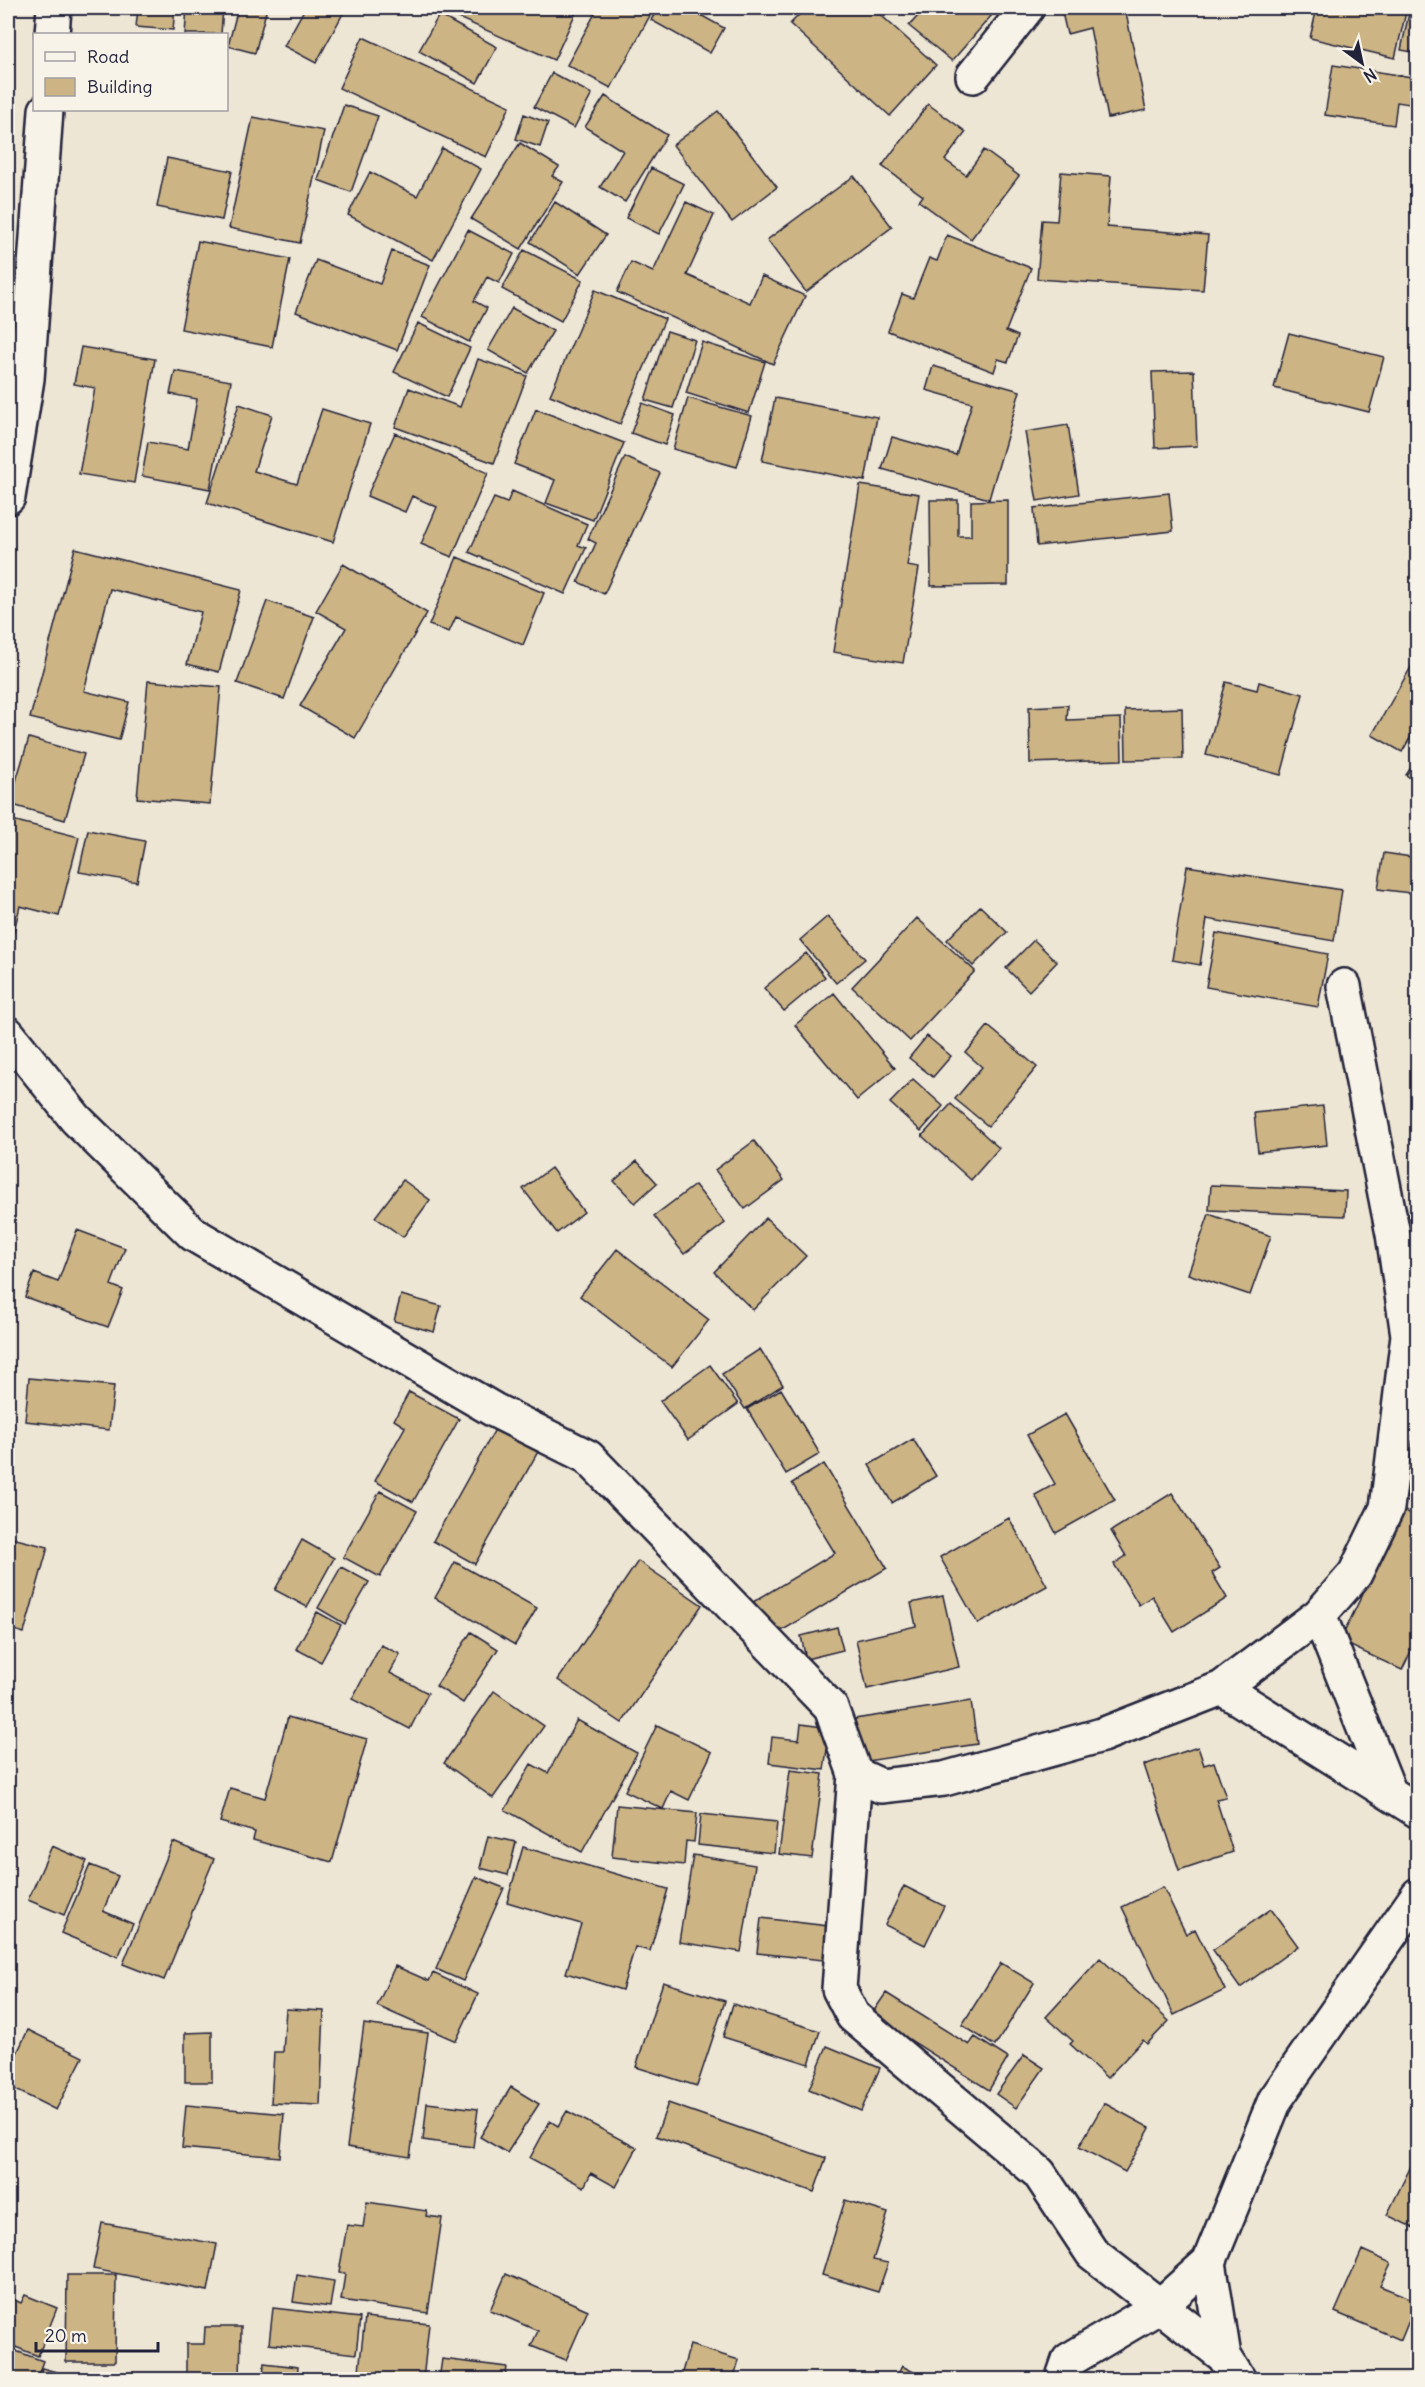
<svg xmlns="http://www.w3.org/2000/svg" width="1425" height="2387" viewBox="0 0 1425 2387" font-family="Delius,sans-serif">
	<rect width="100%" height="100%" fill="#eee6d4"/>
	<filter id="ink" filterUnits="userSpaceOnUse"><feTurbulence type="fractalNoise" baseFrequency=".0167" numOctaves="2"/><feDisplacementMap in="SourceGraphic" scale="12" xChannelSelector="R" yChannelSelector="G"/><feConvolveMatrix kernelMatrix="1 2 1 2 8 2 1 2 1" color-interpolation-filters="sRGB"/></filter>
	<g filter="url(#ink)">
		<path fill="#ccb484" stroke="#22223b" stroke-width="1.5" d="M138 8H175L173 30 136 27Z
			M187 8H223L221 34H185Z
			M238 8H267L255 53 228 46Z
			M305 8H346L316 63 284 46Z
			M436 8H578L554 60Z
			M598 8H654L611 88 567 65Z
			M658 8H688L724 28 710 53 651 20Z
			M806 8H873L936 65 890 116 790 24Z
			M925 8H998L952 61 909 26Z
			M1061 8H1125L1146 110 1108 118 1090 28 1067 34Z
			M1317 8H1407L1395 58 1310 38Z
			M1410 8H1418V53L1401 50Z
			M439 15 497 47 477 83 419 51Z
			M363 37 510 106 486 157 339 88Z
			M1333 65 1418 78 1416 105 1397 102 1394 125 1325 115Z
			M552 73 592 94 574 128 534 107Z
			M605 96 667 135 625 202 600 187 623 151 585 127Z
			M928 104 966 132 945 160 966 175 984 150 1019 176 971 239 919 201 923 196 882 166Z
			M344 105 378 116 351 192 318 180Z
			M718 111 777 187 732 222 673 145Z
			M524 114 548 123 540 147 516 139Z
			M253 117 324 131 300 243 229 228Z
			M520 143 559 167 552 176 563 182 521 249 471 219Z
			M442 148 481 169 433 260 348 215 370 172 417 196Z
			M167 158 232 171 222 220 157 207Z
			M651 168 684 184 659 234 626 218Z
			M1061 172 1111 176 1107 227 1208 235 1203 290 1037 279 1042 220 1057 221Z
			M854 176 892 227 806 292 767 240Z
			M555 202 606 235 580 274 530 242Z
			M686 202 714 215 687 275 750 303 762 276 805 296 773 364 617 292 631 262 653 272Z
			M468 230 514 254 499 283 487 277 474 301 487 308 469 342 422 317Z
			M947 235 1031 268 1006 331 1018 336 1008 362 998 359 994 372 888 331 902 294 913 298 929 258 937 261Z
			M198 241 290 259 272 347 181 329Z
			M524 250 583 280 561 321 502 289Z
			M392 251 430 265 397 350 296 312 316 260 380 284Z
			M595 290 665 319 620 424 550 395Z
			M512 308 553 331 528 373 488 350Z
			M418 323 470 348 447 397 394 372Z
			M667 331 695 340 673 408 645 400Z
			M1289 333 1384 357 1369 412 1274 388Z
			M702 342 765 362 749 413 686 393Z
			M81 347 155 359 134 483 79 474 95 388 74 384Z
			M478 359 527 376 494 463 395 427 409 388 460 407Z
			M933 366 1020 391 989 499 882 469 892 437 956 455 972 403 926 390Z
			M175 371 231 381 210 489 142 476 148 442 188 449 197 399 170 394Z
			M1194 371 1197 446 1155 448 1152 372Z
			M688 398 752 416 737 467 673 449Z
			M775 398 877 417 865 481 762 461Z
			M642 403 675 415 665 445 631 433Z
			M239 404 272 415 254 471 297 484 322 409 370 424 333 542 207 503Z
			M536 409 624 443 593 520 546 503 555 480 514 464Z
			M1068 425 1079 494 1037 501 1025 432Z
			M395 433 488 473 452 557 421 544 437 507 412 496 405 512 367 496Z
			M625 457 660 473 604 594 578 582 596 543 588 539Z
			M860 485 919 494 907 566 919 568 903 663 833 652Z
			M512 491 587 524 578 545 586 548 565 594 469 552 494 498 507 503Z
			M1169 493 1173 531 1037 546 1034 508Z
			M930 500H958V536H971V501L1008 500V585L931 586Z
			M75 548 241 590 219 672 187 664 201 612 110 589 84 691 129 702 119 740 30 718Z
			M457 557 544 593 523 645 456 617 449 632 429 625Z
			M343 564 427 613 355 738 300 706 346 628 316 611Z
			M267 601 314 617 284 699 237 683Z
			M1418 655V724L1402 752 1372 735Z
			M148 681 221 687 210 804 137 798Z
			M1226 682 1257 690 1259 682 1303 694 1281 775 1206 755Z
			M1068 705 1067 720 1121 718 1122 760 1030 763 1029 707Z
			M1182 708 1183 759 1126 760 1125 710Z
			M29 738 84 754 65 820 9 804Z
			M1418 757V783L1406 775Z
			M8 819 79 837 59 916 20 906 8 956Z
			M88 830 145 841 137 882 79 872Z
			M1384 853 1418 858V894L1378 889Z
			M1187 866 1342 890 1334 941 1207 919 1200 965 1172 960Z
			M980 906 1007 932 973 966 947 940Z
			M828 916 865 959 836 983 800 940Z
			M917 918 975 971 910 1041 852 987Z
			M1216 933 1328 954 1318 1007 1206 987Z
			M1034 940 1057 962 1029 991 1006 968Z
			M806 953 825 977 784 1011 764 988Z
			M834 993 895 1068 857 1100 795 1025Z
			M988 1026 1037 1067 988 1126 955 1099 982 1067 966 1053Z
			M927 1036 951 1056 933 1077 909 1058Z
			M913 1079 943 1106 921 1131 890 1103Z
			M951 1104 999 1148 971 1180 922 1136Z
			M1323 1106 1327 1145 1258 1152 1254 1113Z
			M754 1141 784 1180 745 1209 715 1170Z
			M637 1161 657 1183 635 1203 614 1181Z
			M551 1168 584 1212 557 1233 523 1189Z
			M403 1180 430 1200 403 1237 375 1217Z
			M695 1185 725 1223 684 1254 654 1216Z
			M1211 1185 1346 1191 1345 1216 1209 1210Z
			M1209 1214 1271 1236 1250 1295 1188 1274Z
			M766 1218 806 1256 753 1310 714 1272Z
			M77 1230 125 1248 111 1285 123 1290 108 1327 25 1297 34 1273 58 1282Z
			M617 1249 709 1320 672 1367 580 1296Z
			M401 1295 441 1306 434 1332 394 1321Z
			M760 1349 783 1385 745 1409 722 1374Z
			M710 1365 738 1404 688 1440 660 1401Z
			M29 1378 114 1386 109 1430 25 1421Z
			M781 1389 820 1454 786 1474 747 1409Z
			M409 1392 459 1419 413 1502 375 1481 405 1427 394 1420Z
			M1418 1398V1439L1406 1436Z
			M1065 1414 1115 1500 1056 1533 1035 1495 1055 1484 1027 1435Z
			M498 1424 540 1448 475 1564 433 1541Z
			M913 1439 936 1476 892 1503 869 1465Z
			M8 1464 16 1466 8 1491Z
			M824 1464 887 1568 773 1636 753 1602 835 1553 792 1483Z
			M1418 1479V1506L1406 1501Z
			M380 1491 417 1511 380 1577 343 1557Z
			M1172 1493 1220 1568 1212 1573 1227 1598 1174 1632 1152 1596 1139 1605 1114 1564 1126 1556 1111 1531Z
			M1403 1510 1418 1517V1637L1402 1670 1340 1641Z
			M1009 1518 1047 1586 978 1624 940 1557Z
			M8 1537 48 1547 24 1633 8 1628Z
			M302 1540 334 1558 307 1607 275 1590Z
			M638 1561 702 1605 622 1723 558 1680Z
			M455 1562 537 1608 515 1645 435 1598Z
			M341 1567 369 1582 345 1624 318 1608Z
			M943 1596 959 1667 867 1689 856 1640 916 1626 911 1603Z
			M317 1612 341 1625 321 1662 296 1649Z
			M837 1627 843 1650 806 1659 801 1636Z
			M471 1632 498 1649 463 1703 436 1686Z
			M381 1645 400 1654 390 1673 428 1693 410 1729 352 1699Z
			M494 1691 544 1726 493 1798 444 1763Z
			M971 1701 977 1744 861 1762 855 1719Z
			M288 1717 367 1739 332 1862 253 1840 255 1832 220 1822 230 1788 265 1798Z
			M577 1720 637 1753 582 1852 505 1810 531 1764 548 1773Z
			M801 1724 830 1728 824 1770 769 1763 772 1737 799 1740Z
			M657 1725 712 1752 689 1800 671 1791 663 1809 625 1791Z
			M1198 1747 1204 1765 1214 1762 1226 1797 1216 1799 1233 1852 1179 1870 1144 1765Z
			M790 1770 823 1774 812 1858 779 1854Z
			M617 1805 697 1813 694 1842 686 1841 684 1865 612 1857Z
			M701 1814 777 1822 774 1853 698 1845Z
			M488 1836 516 1842 508 1875 480 1868Z
			M173 1842 214 1859 164 1980 123 1964Z
			M52 1846 87 1861 64 1915 28 1900Z
			M523 1847 668 1889 650 1951 635 1947 622 1990 566 1973 581 1924 507 1902Z
			M693 1855 755 1865 741 1952 679 1942Z
			M90 1865 118 1876 103 1911 133 1924 118 1957 61 1933Z
			M476 1877 504 1888 463 1981 436 1969Z
			M904 1886 944 1906 925 1945 885 1925Z
			M1163 1887 1186 1934 1195 1929 1225 1990 1174 2015 1122 1907Z
			M1271 1909 1298 1946 1240 1988 1213 1950Z
			M761 1918 828 1926 823 1960 757 1953Z
			M1100 1958 1169 2021 1147 2044 1143 2040 1107 2078 1070 2044 1073 2041 1046 2017Z
			M1001 1963 1034 1983 995 2046 962 2025Z
			M395 1966 429 1981 433 1973 478 1994 456 2041 377 2006Z
			M663 1982 725 2001 697 2086 636 2067Z
			M886 1993 969 2045 975 2037 1008 2058 989 2090 871 2015Z
			M733 2004 820 2031 809 2064 723 2037Z
			M286 2009 324 2011 320 2105 271 2103 274 2052H283Z
			M364 2024 428 2033 410 2157 347 2147Z
			M28 2030 83 2057 56 2110 8 2086V2072Z
			M212 2032V2082H185V2033Z
			M827 2046 880 2068 861 2111 809 2089Z
			M1024 2055 1044 2068 1016 2108 996 2094Z
			M511 2087 539 2104 507 2153 480 2137Z
			M427 2103 478 2109 473 2147 423 2140Z
			M668 2103 826 2158 814 2192 656 2136Z
			M1104 2103 1150 2128 1125 2172 1079 2147Z
			M186 2105 284 2114 280 2157 182 2148Z
			M567 2111 637 2148 616 2187 591 2173 584 2187 530 2158 550 2121 558 2126Z
			M1418 2152V2230L1387 2215Z
			M845 2200 888 2213 873 2260 888 2263 878 2292 822 2275Z
			M367 2202 427 2211 426 2216 442 2218 428 2313 341 2300 345 2274 339 2273 347 2225 363 2227Z
			M102 2223 217 2244 208 2291 93 2269Z
			M1362 2250 1391 2263 1380 2286 1417 2301 1401 2340 1335 2312Z
			M506 2274 588 2310 566 2360 531 2346 538 2331 490 2310Z
			M67 2275H116L115 2362H66Z
			M297 2275 334 2281 330 2307 293 2302Z
			M25 2295 57 2308 38 2356 8 2344V2297L21 2303Z
			M273 2308 360 2318 356 2354 269 2344Z
			M365 2317 429 2324 423 2380H358Z
			M205 2327H241L240 2380H186V2344H204Z
			M690 2345 739 2360 733 2380 680 2379Z
			M8 2348 43 2361 36 2380H8Z
			M442 2359 507 2367 505 2380H439Z
			M264 2363 298 2367 297 2380H263Z
			M902 2366 929 2380H895Z
			M42 2368 60 2373 58 2380H38Z"/>
		<g fill="none" stroke-linecap="round" stroke-linejoin="round">
			<defs>
				<path id="minor" d="M973 76 1027 8
					M8 1034 76 1119 193 1234 494 1410 588 1457 831 1708 855 1774 839 1989 853 2016 1039 2173 1092 2253 1224 2356
					M1319 1615 1389 1791
					M1222 1688 1418 1811
					M855 1774 881 1786 944 1779 1102 1735 1222 1688 1319 1615 1355 1574 1387 1508 1408 1335 1393 1234 1344 986
					M1062 2380 1069 2360 1160 2306 1209 2262
					M1239 2380 1224 2356 1209 2262 1275 2100 1418 1895"/>
				<path id="major" d="M52 34 54 8
					M8 497 27 379 46 110"/>
			</defs>
			<use href="#minor" stroke="#22223b" stroke-width="38"/>
			<use href="#major" stroke="#22223b" stroke-width="38"/>
			<use href="#minor" stroke="#f7f3e8" stroke-width="33"/>
			<use href="#major" stroke="#f7f3e8" stroke-width="33"/>
		</g>
	</g>
	<rect width="1425" height="2387" fill="none" stroke="#f7f3e8" stroke-width="30"/>
	<rect x="15" y="15" width="1395" height="2357" fill="none" stroke="#22223b" stroke-width="2" filter="url(#ink)"/>
	<rect x="33" y="33" width="195" height="78" fill="#f7f3e8" stroke="#a29fa3" stroke-width="1.5"/>
	<rect x="45" y="52" width="30" height="9" fill="#f7f3e8" stroke="#a29fa3" stroke-width="1.5"/>
	<text x="87" y="63" font-size="18" fill="#22223b">Road</text>
	<rect x="45" y="78" width="30" height="18" fill="#ccb484" stroke="#a29fa3" stroke-width="1.5"/>
	<text x="87" y="93" font-size="18" fill="#22223b">Building</text>
	<g transform="translate(1362 63) rotate(147)" stroke="#f7f3e8" stroke-width="4.5" paint-order="stroke">
	<path d="M0-4.5L10 22L0 15L-10 22Z" fill="#22223b"/>
	<text y="-9" font-size="16" font-weight="bold" text-anchor="middle" fill="#22223b">N</text>
	</g>
	<path d="M36 2342v9h122v-9" fill="none" stroke="#22223b" stroke-width="3"/>
	<text x="45" y="2342" font-size="18" fill="#22223b" stroke="#f7f3e8" stroke-width="4.5" paint-order="stroke">20 m</text>
</svg>
